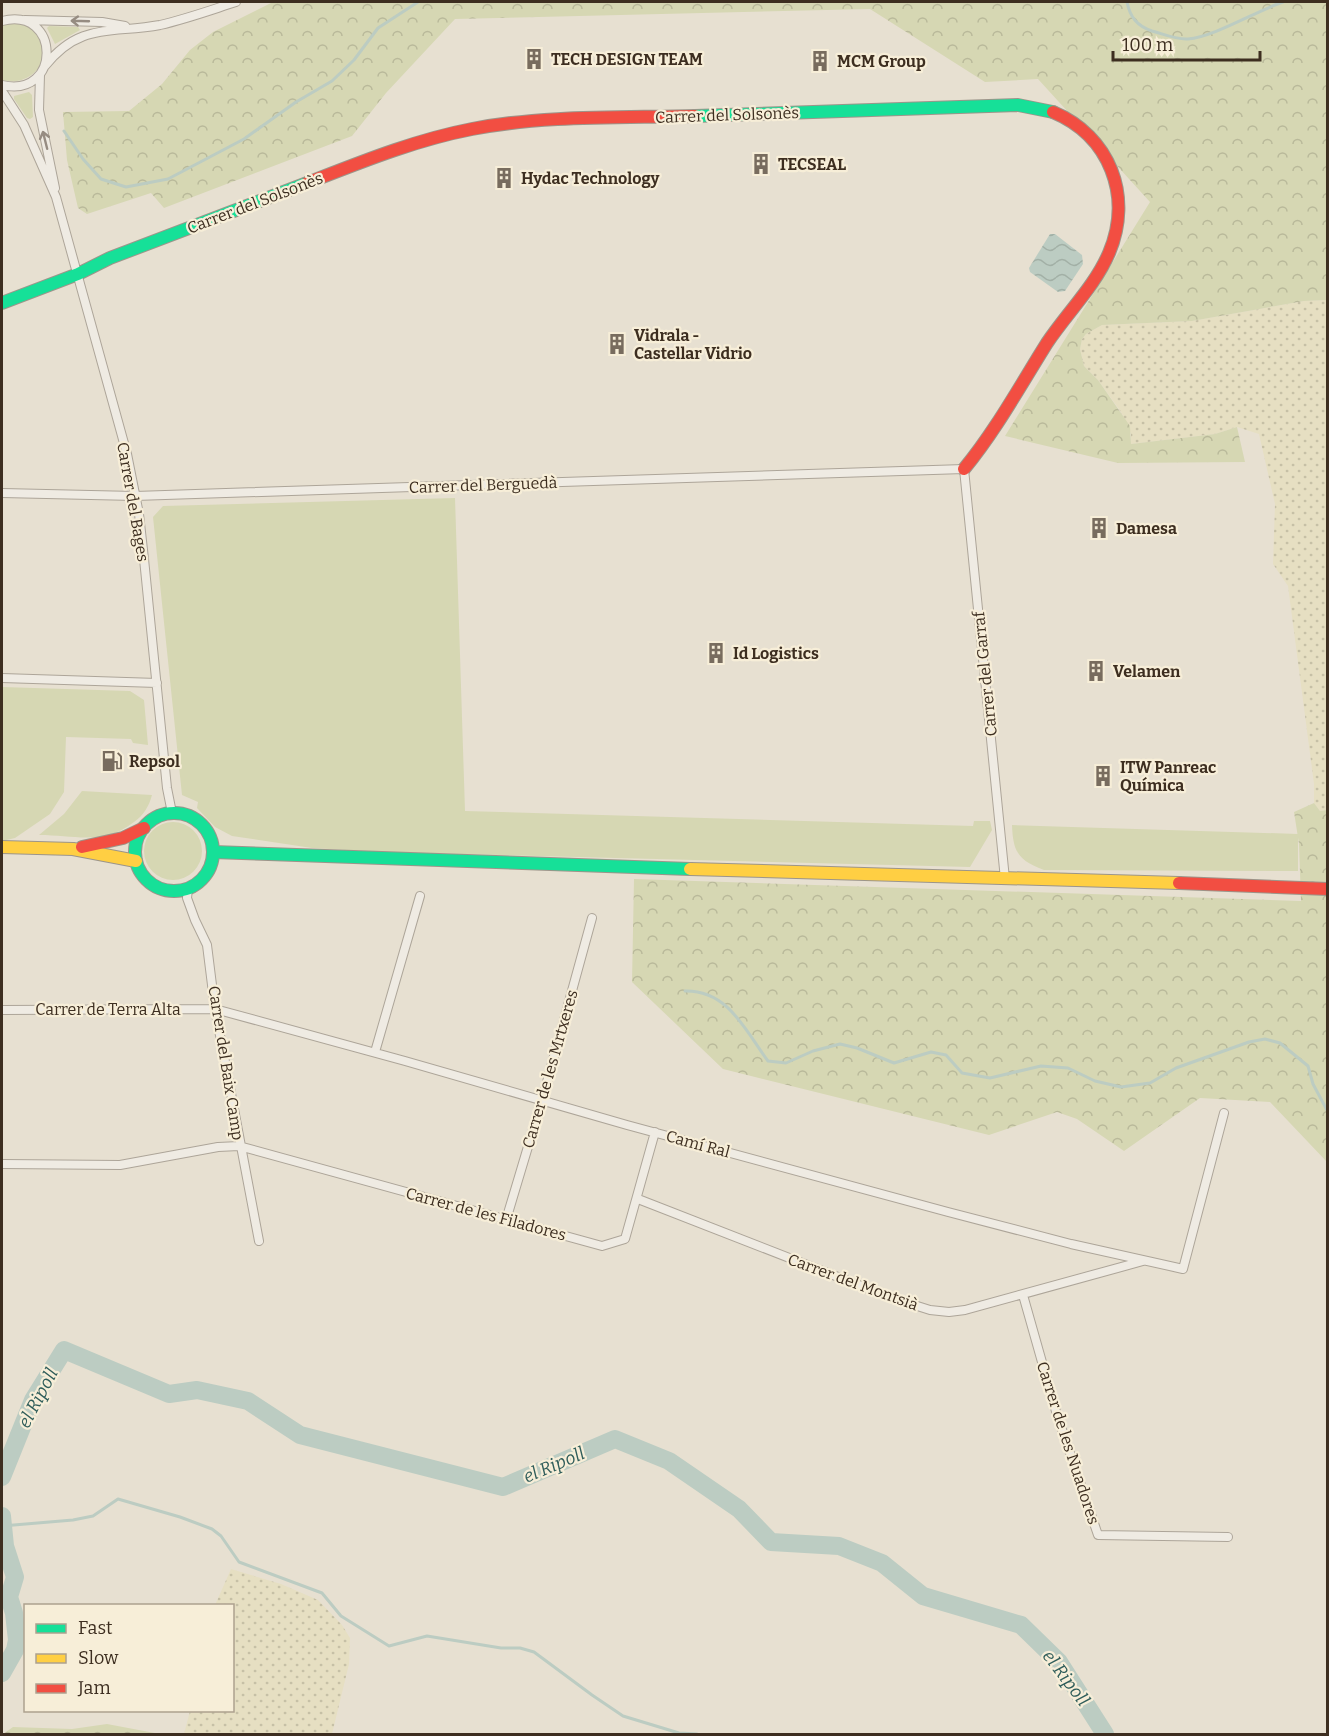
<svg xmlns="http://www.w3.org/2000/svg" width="1329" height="1736" viewBox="0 0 1329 1736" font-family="Bitter,serif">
	<defs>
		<pattern id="farmland-dots" width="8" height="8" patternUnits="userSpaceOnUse" patternTransform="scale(1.5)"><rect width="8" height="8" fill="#e6dfc2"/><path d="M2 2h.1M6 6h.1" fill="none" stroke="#c6c0a6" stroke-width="1.8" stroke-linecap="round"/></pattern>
		<pattern id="forest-crowns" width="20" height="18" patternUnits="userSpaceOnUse" patternTransform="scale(1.5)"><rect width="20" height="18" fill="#d6d7b3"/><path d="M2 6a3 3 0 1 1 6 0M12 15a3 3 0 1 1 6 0" fill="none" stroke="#b9b99a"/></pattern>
		<pattern id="water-waves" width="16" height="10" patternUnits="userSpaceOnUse" patternTransform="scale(1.5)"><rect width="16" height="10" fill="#bcccc2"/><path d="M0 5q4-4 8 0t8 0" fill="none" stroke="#a2b0a6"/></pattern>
	</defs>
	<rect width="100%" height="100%" fill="#e7e0d1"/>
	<path fill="url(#farmland-dots)" d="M1327 300V810L1320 811 1314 803V784L1288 586 1273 564 1275 504 1259 434 1237 427 1215 434 1131 444V434L1121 412 1098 380 1084 366 1080 349 1082 339 1086 334 1102 325 1192 321 1304 301Z
		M231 1569 281 1584 318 1600 342 1625 350 1638 349 1664 332 1734H184L190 1711 232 1710V1606L215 1605Z"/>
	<path fill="#d6d7b3" d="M18 22C22 24 28 25 31 28 60 51 35 89 2 80V24Z
		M49 26 78 27 80 30 55 44 47 28Z
		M29 92 32 95 33 117 30 119 27 118 14 99V96Z
		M455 498 465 811 973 826 974 821H990L992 830 970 867 379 852 312 848 232 836 215 827 197 808 198 802 182 795 153 517 163 506Z
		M2 687 130 691 144 700 148 745 133 743 131 739 66 737 64 792 50 814 15 838 2 841Z
		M82 791 152 795C149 806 144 815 134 822 103 846 75 835 39 835L64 814Z
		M144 851a29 29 0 1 1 58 0a29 29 0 1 1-58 0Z
		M1012 825 1298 834V871L1044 870C1018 860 1013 852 1012 825Z"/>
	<path fill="url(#forest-crowns)" d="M273 2H1327V300L1304 301 1192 321 1102 325 1086 334 1082 339 1080 349 1084 366 1098 380 1130 426 1131 444 1215 434 1237 427 1245 462 1118 463 1005 436 1150 202 1038 79 985 82 870 9 455 19 386 93 352 136 164 208 151 193 87 214 78 208 67 160 63 112 129 111 162 84 190 50 213 32Z
		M1314 803 1320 811 1328 810 1327 1162 1270 1102 1200 1098 1124 1151 1077 1119 1057 1112 989 1135 723 1069 632 982 634 879 1301 901 1299 844 1294 812Z
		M107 1724 160 1734H3L13 1727 72 1729Z"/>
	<path fill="url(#water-waves)" d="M1050 234H1055L1082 255 1083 264 1065 291 1058 292 1030 272 1029 268Z"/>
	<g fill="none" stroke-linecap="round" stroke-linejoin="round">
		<path stroke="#bcccc2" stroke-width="3" d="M1127 2C1130 17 1137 26 1152 31 1163 34 1177 40 1188 39 1214 37 1256 11 1283 2
			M64 131 83 159 101 179 126 187 168 179 244 139 296 102 332 81 354 60 378 28 418 2
			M685 991C728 990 745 1030 768 1061L786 1063 813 1051 840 1044 857 1048 894 1063 931 1052 946 1055 962 1073 990 1078 1041 1066 1068 1068 1095 1081 1121 1087 1150 1083 1176 1068 1249 1042 1265 1039 1280 1043 1308 1066 1313 1084 1328 1112
			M2 1526 73 1520 93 1516 118 1499 180 1517 212 1529 221 1536 239 1562 322 1593 341 1616 389 1646 427 1636 501 1648H520L534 1652 592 1695 623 1716 679 1733 697 1734"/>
		<path stroke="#bcccc2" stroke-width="18" d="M2 1477 33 1400 64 1350 169 1394 197 1390 248 1401 300 1435 503 1487 615 1439 669 1461 739 1509 771 1542 839 1546 882 1563 923 1596 1021 1625 1059 1662 1105 1734
			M2 1516 5 1546 15 1577 9 1597 14 1613 17 1640 15 1650 2 1673"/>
		<defs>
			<path id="street" d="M25 20 102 22 125 26
				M2 21C61 6 62 99 2 85
				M45 66C80 22 111 34 160 25 186 19 211 10 236 2
				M40 75 39 110 55 188
				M2 91 24 125 56 197 127 454 139 514 144 559 167 788 172 813
				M2 493 135 496 964 469 1005 879
				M2 678 157 683
				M188 889 187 898 195 920 207 945 215 1009 259 1241
				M2 1010 215 1009 405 1061 627 1125 948 1212 1071 1244 1183 1269 1224 1113
				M375 1052 420 896
				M2 1164 120 1165 218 1147 239 1146 602 1246 625 1239 655 1132
				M638 1199 892 1298 930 1310 949 1312 965 1310 1143 1261
				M506 1220 542 1100 592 918
				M1023 1295 1057 1415 1098 1535 1228 1537"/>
			<path id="fast" d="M695 116 1018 105 1053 112
				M2 303 78 274 110 258 307 183
				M135 852a39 39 0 1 1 78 0a39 39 0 1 1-78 0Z
				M213 852 690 869"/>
			<path id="slow" d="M2 847 73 849 136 861
				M690 869 1179 883"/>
			<path id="jam" d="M307 183C361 162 415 140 472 129 544 115 622 118 695 116
				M964 469C996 430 1020 386 1047 343 1067 313 1095 286 1109 253 1133 196 1110 136 1053 112
				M82 847 123 838 144 828
				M1179 883 1328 889"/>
		</defs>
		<use href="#street" stroke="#ada599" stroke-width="10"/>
		<use href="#fast" stroke="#9c958a" stroke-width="14"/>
		<use href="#slow" stroke="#9c958a" stroke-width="14"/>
		<use href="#jam" stroke="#9c958a" stroke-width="14"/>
		<use href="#street" stroke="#efebe3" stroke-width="8"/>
		<use href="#fast" stroke="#16e098" stroke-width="12"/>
		<use href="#slow" stroke="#ffcf43" stroke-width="12"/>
		<use href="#jam" stroke="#f24e42" stroke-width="12"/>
	</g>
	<defs><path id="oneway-shaft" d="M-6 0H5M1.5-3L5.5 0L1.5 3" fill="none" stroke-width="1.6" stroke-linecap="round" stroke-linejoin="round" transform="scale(1.5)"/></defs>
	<g stroke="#968c82">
		<use href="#oneway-shaft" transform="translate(80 21) rotate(-178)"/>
		<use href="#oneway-shaft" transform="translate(45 140) rotate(-104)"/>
	</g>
	<defs>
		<symbol id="building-bare" viewBox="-9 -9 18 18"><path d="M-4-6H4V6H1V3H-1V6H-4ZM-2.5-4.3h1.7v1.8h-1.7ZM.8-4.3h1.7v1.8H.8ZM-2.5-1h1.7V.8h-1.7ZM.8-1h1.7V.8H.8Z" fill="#786c5e" stroke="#f7eed8" stroke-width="2.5" paint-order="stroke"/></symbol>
		<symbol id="fuel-bare" viewBox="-9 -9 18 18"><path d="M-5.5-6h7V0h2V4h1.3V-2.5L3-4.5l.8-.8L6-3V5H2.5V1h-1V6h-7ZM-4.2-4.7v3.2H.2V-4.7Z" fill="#786c5e" stroke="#f7eed8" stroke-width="2.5" paint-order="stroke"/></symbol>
	</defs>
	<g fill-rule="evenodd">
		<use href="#building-bare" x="519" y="44" width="30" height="30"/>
		<use href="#building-bare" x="805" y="46" width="30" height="30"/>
		<use href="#building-bare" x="746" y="149" width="30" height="30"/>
		<use href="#building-bare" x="489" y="163" width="30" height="30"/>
		<use href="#building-bare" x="602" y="329" width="30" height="30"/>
		<use href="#building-bare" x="1084" y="513" width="30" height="30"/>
		<use href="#building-bare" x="701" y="638" width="30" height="30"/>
		<use href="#building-bare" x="1081" y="656" width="30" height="30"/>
		<use href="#fuel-bare" x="97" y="746" width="30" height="30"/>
		<use href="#building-bare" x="1088" y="761" width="30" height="30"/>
	</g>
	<g text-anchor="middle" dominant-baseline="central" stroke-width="4.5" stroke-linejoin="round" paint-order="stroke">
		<g font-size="16" font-weight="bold" fill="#3d2e20" stroke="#f7eed8" text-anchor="start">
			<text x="551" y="59">TECH DESIGN TEAM</text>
			<text x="837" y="61">MCM Group</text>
			<text x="778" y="164">TECSEAL</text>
			<text x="521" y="178">Hydac Technology</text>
			<text x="634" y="335">Vidrala -<tspan x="634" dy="18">Castellar Vidrio</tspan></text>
			<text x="1116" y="528">Damesa</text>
			<text x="733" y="653">Id Logistics</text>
			<text x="1113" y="671">Velamen</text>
			<text x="129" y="761">Repsol</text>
			<text x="1120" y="767">ITW Panreac<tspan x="1120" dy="18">Química</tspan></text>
		</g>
		<g font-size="16" fill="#3d2e20" stroke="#f7eed8">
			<text transform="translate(727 115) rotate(-2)">Carrer del Solsonès</text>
			<text transform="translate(255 203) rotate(-21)">Carrer del Solsonès</text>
			<text transform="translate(483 485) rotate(-2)">Carrer del Berguedà</text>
			<text transform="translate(133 502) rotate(80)">Carrer del Bages</text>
			<text transform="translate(985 674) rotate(-96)">Carrer del Garraf</text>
			<text x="108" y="1009">Carrer de Terra Alta</text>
			<text transform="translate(226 1063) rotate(81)">Carrer del Baix Camp</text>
			<text transform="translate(550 1069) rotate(-74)">Carrer de les Mrtxeres</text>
			<text transform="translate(698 1144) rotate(15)">Camí Ral</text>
			<text transform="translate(486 1214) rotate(15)">Carrer de les Filadores</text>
			<text transform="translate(853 1282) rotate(20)">Carrer del Montsià</text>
			<text transform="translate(1068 1443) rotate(72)">Carrer de les Nuadores</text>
		</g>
		<g font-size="18" font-style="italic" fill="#2f5d5a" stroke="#f7eed8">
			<text transform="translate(38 1398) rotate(-62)">el Ripoll</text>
			<text transform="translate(554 1465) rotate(-23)">el Ripoll</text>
			<text transform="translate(1066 1678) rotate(53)">el Ripoll</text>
		</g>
	</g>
	<rect width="1329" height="1736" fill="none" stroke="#3d2e20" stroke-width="6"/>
	<rect x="24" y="1604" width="210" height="108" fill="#f7eed8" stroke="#ada18e" stroke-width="1.5"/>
	<rect x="36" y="1624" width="30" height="9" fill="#16e098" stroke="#ada18e" stroke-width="1.5"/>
	<text x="78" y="1634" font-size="18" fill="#3d2e20">Fast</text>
	<rect x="36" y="1654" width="30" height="9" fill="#ffcf43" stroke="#ada18e" stroke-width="1.5"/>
	<text x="78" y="1664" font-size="18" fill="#3d2e20">Slow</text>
	<rect x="36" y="1684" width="30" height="9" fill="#f24e42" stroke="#ada18e" stroke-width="1.5"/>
	<text x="78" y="1694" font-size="18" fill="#3d2e20">Jam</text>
	<path d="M1113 51v9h147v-9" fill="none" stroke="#3d2e20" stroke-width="3"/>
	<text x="1122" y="51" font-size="18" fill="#3d2e20" stroke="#f7eed8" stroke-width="4.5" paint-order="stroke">100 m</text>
</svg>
